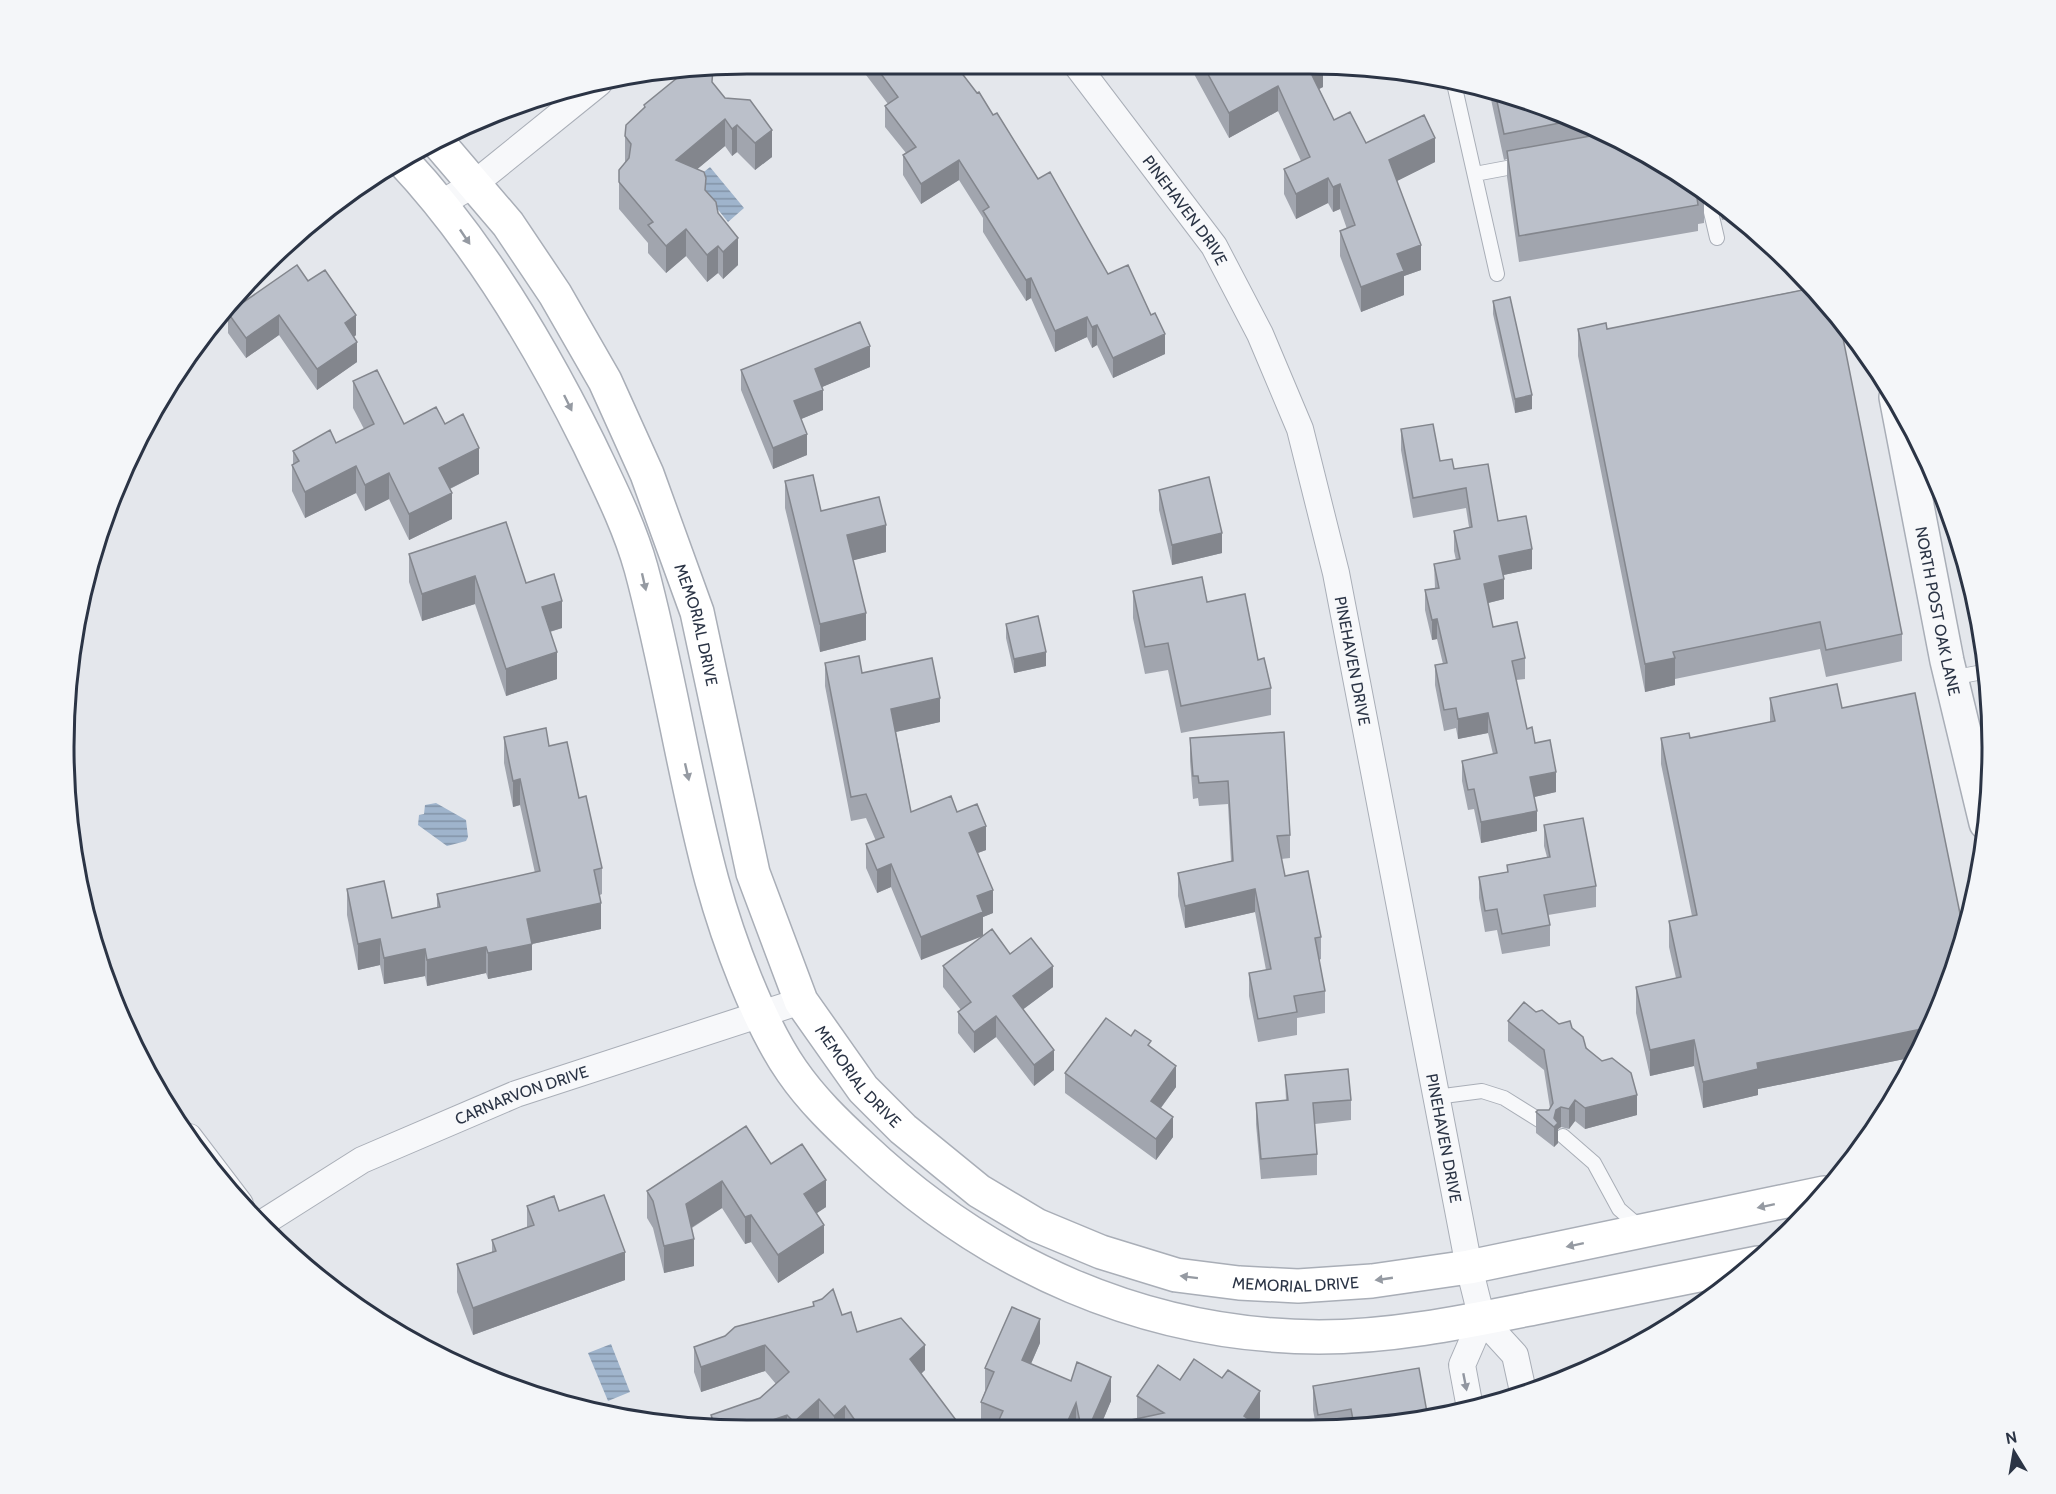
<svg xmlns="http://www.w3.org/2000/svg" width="2056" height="1494" viewBox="0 0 2056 1494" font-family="Cabin,sans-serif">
	<defs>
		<pattern id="water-rules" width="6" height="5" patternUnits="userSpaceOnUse" patternTransform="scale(1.5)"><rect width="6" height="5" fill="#9fb4cc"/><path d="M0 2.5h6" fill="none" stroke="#8293a7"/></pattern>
	</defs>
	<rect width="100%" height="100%" fill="#e4e7ec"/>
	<path fill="url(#water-rules)" d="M710 167 744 208 728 222 694 180Z
		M436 803 466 820 468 837 466 841 447 846 418 825 419 815 424 814 425 805Z
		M611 1344 630 1392 608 1401 588 1353Z"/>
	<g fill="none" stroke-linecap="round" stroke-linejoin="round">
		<defs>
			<path id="service" d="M1453 79 1497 274
				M1475 174 1523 165
				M1707 195 1717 238
				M1951 678 1988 671
				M1436 1097 1482 1091 1504 1098 1544 1123
				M1563 1136 1594 1163 1619 1209 1642 1229"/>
			<g id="minor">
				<path id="s1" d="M1075 63 1214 246 1260 334 1300 429 1336 573 1469 1267 1482 1319 1515 1355 1524 1396"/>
				<path d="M442 203 474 184 599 83"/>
				<path d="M189 1137 240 1204"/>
				<path id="s2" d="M261 1224 362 1160 516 1094 801 1001"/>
				<path d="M1470 1408 1462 1365 1482 1319"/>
			</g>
			<g id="tertiary">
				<path id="s3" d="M1896 397 1947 661 1986 823"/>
			</g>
			<g id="secondary">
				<path id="s4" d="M437 141 508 224 555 294 605 381 647 474 697 612 753 873 801 1001 863 1089 903 1129 979 1191 1036 1225 1101 1252 1176 1275 1239 1283 1298 1286 1372 1281 1469 1267 1824 1193"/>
				<path d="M402 160C479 242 539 343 589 444 608 484 629 525 641 568 669 671 684 778 712 881 728 939 758 1022 792 1071 812 1100 837 1124 862 1147 988 1266 1145 1336 1319 1337 1392 1337 1464 1322 1534 1308 1609 1293 1683 1278 1758 1263"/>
			</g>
		</defs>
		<use href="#service" stroke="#a9aeb7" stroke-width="16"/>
		<use href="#minor" stroke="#a9aeb7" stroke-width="28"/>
		<use href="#tertiary" stroke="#a9aeb7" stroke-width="36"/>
		<use href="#secondary" stroke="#a9aeb7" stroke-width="36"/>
		<use href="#service" stroke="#f7f8fa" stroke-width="14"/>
		<use href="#minor" stroke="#f7f8fa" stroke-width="26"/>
		<use href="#tertiary" stroke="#f7f8fa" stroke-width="33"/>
		<use href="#secondary" stroke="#fff" stroke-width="33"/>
	</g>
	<path fill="#a1a5ae" d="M863 63H954L993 115 1038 179 1108 274 1165 354 1113 378 1097 345 1092 348 1087 337 1055 352 1031 298 1026 301 983 232V218L959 180 921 204 903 175V155L906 153 885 127V106L888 104 863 71Z
		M1188 63H1309L1323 64V87L1319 89 1334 120 1366 143 1435 162 1397 181 1421 270 1404 276V295L1361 312 1340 256V231L1347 229 1340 209 1333 212 1328 203 1296 219 1284 194V169L1301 161 1278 111 1229 138Z
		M713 83 772 157 755 170 737 152 732 156 725 146 697 169 706 192 718 213 738 265 723 279 718 273 707 282 686 256 666 273 648 253V243L619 209V170L625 163V136L644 108V105Z
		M1489 90 1570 115 1651 155 1704 197V223L1698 224V231L1519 262 1507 177V159L1504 160Z
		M1718 203 1738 217 1722 220Z
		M308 281 356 335 354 337 357 362 317 390 279 335 246 358 228 333V313Z
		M1801 282 1902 634V661L1826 677 1820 649 1675 679V685L1645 692 1578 356V329H1607L1801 290Z
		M1493 301 1532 409 1515 413 1493 314Z
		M870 367 822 387 823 410 801 419 807 455 773 469 741 390V370Z
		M353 381 404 424H445L479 474 450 489 452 519 409 540 389 499 365 511 356 493 305 518 292 491V465L293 464V451L336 443 364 429 353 408Z
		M1401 429 1440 461 1454 469 1498 521 1532 569 1503 575 1504 599 1488 603 1493 627 1525 658V679L1516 680 1527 729 1535 743 1556 792 1534 797 1537 831 1481 843 1474 809 1468 810 1462 781V761L1493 754 1488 733 1458 739 1456 728 1444 731 1435 685V665L1443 664 1437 639 1432 640 1425 610V590L1435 588 1434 564 1456 560 1454 551V531L1469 527 1466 508 1413 518 1401 450Z
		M785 481 821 511 886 552 853 560 866 640 820 652 785 508Z
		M1159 490 1222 553 1172 565 1159 510Z
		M409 554 526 583 562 628 550 632 557 679 506 696 475 604 422 621 409 582Z
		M1133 591 1207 602 1258 660 1271 688V715L1181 733 1168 670 1145 674 1133 618Z
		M1006 624 1046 666 1014 673 1006 638Z
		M825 663 862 673 940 722 896 732 911 812H957L986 850 978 853 993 913 983 917 921 960 891 887 877 893 866 868V844L876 841 866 818 851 821 825 686Z
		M1770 698 1922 1050 1919 1056 1758 1089V1095L1703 1108 1694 1066 1650 1076 1636 1013V987L1676 978 1669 947V921L1692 916 1661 764V738H1690L1770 722Z
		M504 737 579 798 602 868V894L600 895 601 929 532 944V970L488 979 486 973 427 986 425 976 384 984 380 965 358 970 347 915V889L392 918 437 908V894L535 873 520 805 513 807 504 763Z
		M1190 738 1290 835V858L1281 859 1285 876 1321 937V959L1319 960 1325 991V1013L1297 1018V1035L1258 1042 1249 996V973L1266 970 1255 912 1185 928 1178 896V873L1231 861 1228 804 1199 806 1198 798 1193 799 1190 761Z
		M1544 825 1596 886V907L1548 915 1550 925V946L1502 954 1497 930 1485 932 1479 898V877L1507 872V865L1547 857 1544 846Z
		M1010 954 1053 987 1023 1009 1054 1070 1034 1086 996 1037 974 1053 958 1033V1012L961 1010 943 987V966Z
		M1536 1012 1559 1024 1572 1028 1637 1115 1585 1129 1575 1121 1569 1129 1561 1127 1558 1129V1143L1554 1147 1536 1133V1112L1549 1110 1550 1108 1544 1070 1508 1041V1021Z
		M1131 1036 1151 1047 1176 1087 1161 1108 1173 1137 1156 1160 1065 1093V1073Z
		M1285 1075 1351 1100V1120L1315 1124 1317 1154V1175L1261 1179 1256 1124V1103L1286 1101Z
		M771 1164 826 1207 816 1213 824 1253 778 1283 751 1242 745 1244 722 1208 692 1228 694 1266 664 1273 653 1228 647 1218V1191Z
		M527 1206 559 1211 625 1280 473 1335 457 1292V1264L492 1252V1240L527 1227Z
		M813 1302 842 1315 857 1332 925 1370 921 1374 962 1428 823 1429 819 1424 814 1429 711 1430V1415L760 1398 776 1384 765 1371 701 1392 694 1372V1347L813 1306Z
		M1040 1343 1031 1364 1111 1401 1100 1427 984 1428 981 1426V1402L985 1391V1368Z
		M1180 1380 1260 1418 1255 1426 1122 1427V1422L1137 1419V1396Z
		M1313 1386 1399 1425 1316 1426 1313 1410Z"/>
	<path fill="#83868d" d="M1319 64H1323V87L1309 94V69Z
		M1278 86V111L1229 138V113Z
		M725 119V146L676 187V160Z
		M737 125V152L732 156V129Z
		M772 130V157L755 170V143Z
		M1435 138V162L1389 185V160Z
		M959 160V180L921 204V184Z
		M1328 178V203L1296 219V194Z
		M1340 184V209L1333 212V187Z
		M686 229V256L666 273V246Z
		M738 238V265L723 279V252Z
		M1421 245V270L1404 276V295L1361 312V287L1397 254Z
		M718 246V273L707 282V255Z
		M1031 278V298L1026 301V280Z
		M279 315V335L246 358V338Z
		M356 315V335L345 344V323Z
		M1087 317V337L1055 352V331Z
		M1097 325V345L1092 348V327Z
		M1165 334V354L1113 378V358Z
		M357 342V362L317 390V369Z
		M870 346V367L815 390V369Z
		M823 390V410L794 422V401Z
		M1532 395V409L1515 413V399Z
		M807 434V455L773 469V448Z
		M479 448V474L439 494V468Z
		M356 466V493L305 518V492Z
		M389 473V499L365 511V485Z
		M452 493V519L409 540V514Z
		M886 525V552L847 562V535Z
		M1222 533V553L1172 565V545Z
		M1532 549V569L1499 576V556Z
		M475 576V604L422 621V594Z
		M1504 579V599L1484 604V584Z
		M562 601V628L542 634V607Z
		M866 613V640L820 652V624Z
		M1437 619V639L1432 640V620Z
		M557 652V679L506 696V669Z
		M1046 652V666L1014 673V659Z
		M1675 658V685L1645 692V664Z
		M940 698V722L891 733V709Z
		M1488 713V733L1458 739V719Z
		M1556 772V792L1530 798V777Z
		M520 779V805L513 807V781Z
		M1537 811V831L1481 843V822Z
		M986 826V850L969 856V833Z
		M891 864V887L877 893V870Z
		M1255 889V912L1185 928V906Z
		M993 890V913L983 917V936L921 960V937L977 896Z
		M601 903V929L532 944V970L488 979V953L527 919Z
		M380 939V965L358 970V944Z
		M486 947V973L427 986V960Z
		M425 949V976L384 984V958Z
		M1053 966V987L1013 1017V996Z
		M996 1016V1037L974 1053V1032Z
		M1931 1027 1922 1050 1919 1056 1758 1089V1095L1703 1108V1082L1757 1063Z
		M1694 1040V1066L1650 1076V1050Z
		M1054 1050V1070L1034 1086V1065Z
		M1176 1066V1087L1151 1121V1101Z
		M1637 1095V1115L1585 1129V1108Z
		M1575 1100V1121L1569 1129V1109Z
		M1561 1107V1127L1558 1129V1143L1554 1147V1118L1556 1110Z
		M1173 1117V1137L1156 1160V1139Z
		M826 1180V1207L804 1222V1194Z
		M722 1181V1208L686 1231V1204Z
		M751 1215V1242L745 1244V1217Z
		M824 1225V1253L778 1283V1255Z
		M694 1239V1266L664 1273V1246Z
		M625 1252V1280L473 1335V1308Z
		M1040 1319V1343L1022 1384V1360Z
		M765 1345V1371L701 1392V1367Z
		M925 1345V1370L910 1384V1359Z
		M1111 1377V1401L1100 1427H1089Z
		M1260 1391V1418L1255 1426H1244V1416Z
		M819 1399V1424L814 1429H794V1422Z
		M1076 1403V1427H1065Z
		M845 1406V1429H834V1416Z
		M787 1415V1429H746Z"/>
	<path fill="#bbc0ca" stroke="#83868d" stroke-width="1.5" d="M873 63H954L977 93 979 92 993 115 997 113 1038 179 1050 172 1108 274 1128 265 1151 315 1155 313 1165 334 1113 358 1097 325 1092 327 1087 317 1055 331 1031 278 1026 280 983 211 989 207 959 160 921 184 903 155 916 147 885 106 898 97Z
		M1202 63H1309L1319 64 1309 69 1334 120 1350 112 1366 143 1424 115 1435 138 1389 160 1421 245 1397 254 1404 271 1361 287 1340 231 1355 225 1340 184 1333 187 1328 178 1296 194 1284 169 1310 157 1278 86 1229 113Z
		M713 67 712 82 725 98 750 100 772 130 755 143 737 125 732 129 725 119 676 160 704 172 706 178 705 190 716 202 718 213 738 238 723 252 718 246 707 255 686 229 666 246 648 225 653 222 619 182V170L629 158 631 144 625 136 626 125 645 107 644 105 677 78 681 72Z
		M1495 92 1570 115 1580 119 1504 134Z
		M1607 133 1651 155 1703 192 1704 197 1697 198 1698 205 1519 236 1507 151Z
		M297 265 308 281 325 270 356 315 345 323 357 342 317 369 279 315 246 338 228 313Z
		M1808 281 1823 296 1839 318 1902 634 1826 650 1820 622 1673 652 1675 658 1645 664 1578 329 1606 323 1607 329 1803 290 1801 282Z
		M1510 297 1532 395 1515 399 1493 301Z
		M860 322 870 346 815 369 823 390 794 401 807 434 773 448 741 370Z
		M377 370 404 424 436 407 445 424 463 414 479 448 439 468 452 493 409 514 389 473 365 485 356 466 305 492 292 465 299 461 293 451 330 430 336 443 374 424 353 381Z
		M1433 424 1440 461 1452 459 1454 469 1488 464 1498 521 1526 516 1532 549 1499 556 1504 579 1484 584 1493 627 1517 622 1525 658 1512 661 1527 729 1532 727 1535 743 1550 740 1556 772 1530 777 1537 811 1481 822 1474 789 1468 790 1462 761 1497 753 1488 713 1458 719 1456 708 1444 710 1435 665 1447 663 1437 619 1432 620 1425 590 1439 588 1434 564 1460 559 1454 531 1472 527 1466 488 1413 498 1401 429Z
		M813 475 821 511 879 497 886 525 847 535 866 613 820 624 785 481Z
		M1209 477 1222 533 1172 545 1159 490Z
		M506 522 526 583 554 574 562 601 542 607 557 652 506 669 475 576 422 594 409 554Z
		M1202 577 1207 602 1245 594 1258 660 1264 658 1271 688 1181 706 1168 643 1145 647 1133 591Z
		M1038 616 1046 652 1014 659 1006 624Z
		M859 656 862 673 932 658 940 698 891 709 911 812 951 796 957 812 977 804 986 826 969 833 993 890 977 896 983 912 921 937 891 864 877 870 866 844 884 837 866 794 851 797 825 663Z
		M1837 684 1842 708 1915 693 1965 938 1931 1027 1757 1063 1758 1069 1703 1082 1694 1040 1650 1050 1636 987 1681 977 1669 921 1697 915 1661 738 1689 733 1690 738 1775 721 1770 698Z
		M546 728 549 746 567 742 579 798 586 796 602 868 594 870 601 903 527 919 532 944 488 953 486 947 427 960 425 949 384 958 380 939 358 944 347 889 384 881 392 918 440 907 437 894 540 871 520 779 513 781 504 737Z
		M1284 732 1290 835 1277 836 1285 876 1308 871 1321 937 1315 938 1325 991 1294 996 1297 1012 1258 1019 1249 973 1271 969 1255 889 1185 906 1178 873 1233 861 1228 781 1199 783 1198 776H1193L1190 738Z
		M1583 818 1596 886 1544 895 1550 925 1502 934 1497 909 1485 911 1479 877 1508 872 1507 865 1550 857 1544 825Z
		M992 929 1010 954 1031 938 1053 966 1013 996 1054 1050 1034 1065 996 1016 974 1032 958 1012 971 1002 943 966Z
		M1524 1002 1536 1012 1542 1010 1559 1024 1570 1021 1572 1028 1583 1037 1586 1048 1602 1061 1612 1058 1631 1073 1637 1095 1585 1108 1575 1100 1569 1109 1561 1107 1556 1110 1554 1118 1558 1123 1554 1127 1536 1112 1538 1110H1549L1553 1103 1544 1050 1508 1021Z
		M1106 1018 1131 1036 1135 1030 1151 1041 1148 1045 1176 1066 1151 1101 1173 1117 1156 1139 1065 1073Z
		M1348 1069 1351 1100 1313 1103 1317 1154 1261 1159 1256 1103 1288 1100 1285 1075Z
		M746 1126 771 1164 802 1144 826 1180 804 1194 824 1225 778 1255 751 1215 745 1217 722 1181 686 1204 694 1239 664 1246 653 1201 647 1191Z
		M604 1195 625 1252 473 1308 457 1264 496 1251 492 1240 534 1225 527 1206 554 1196 559 1211Z
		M833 1289 842 1315 851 1312 857 1332 901 1318 925 1345 910 1359 962 1428 861 1429 845 1406 834 1416 819 1399 794 1422 787 1415 746 1429H716L711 1415 760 1398 789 1372 765 1345 701 1367 694 1347 725 1336 735 1327 814 1306 813 1302 822 1299Z
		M1012 1307 1040 1319 1022 1360 1071 1381 1077 1362 1111 1377 1089 1427H1081L1076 1403 1065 1427 1012 1428 998 1422 1003 1411 981 1402 994 1372 985 1368Z
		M1194 1359 1222 1378 1228 1370 1260 1391 1244 1416 1251 1421 1248 1426 1129 1427 1122 1422 1164 1413 1137 1396 1158 1365 1180 1380Z
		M1419 1368 1428 1418 1399 1425H1354L1351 1409 1318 1415 1313 1386Z
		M523 1385 526 1391 516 1387Z"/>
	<defs><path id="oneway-solid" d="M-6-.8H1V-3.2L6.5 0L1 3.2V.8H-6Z" transform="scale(1.5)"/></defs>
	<g fill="#959aa2">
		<use href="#oneway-solid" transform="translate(465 237) rotate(56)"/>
		<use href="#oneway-solid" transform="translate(568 403) rotate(64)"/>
		<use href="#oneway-solid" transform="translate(644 582) rotate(77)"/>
		<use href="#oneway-solid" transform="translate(687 772) rotate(77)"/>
		<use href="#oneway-solid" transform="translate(1766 1206) rotate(168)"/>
		<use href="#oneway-solid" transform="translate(1575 1245) rotate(168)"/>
		<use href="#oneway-solid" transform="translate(1189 1277) rotate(-173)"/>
		<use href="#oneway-solid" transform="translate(1384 1279) rotate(172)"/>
	</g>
	<use fill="#9196a0" href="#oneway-solid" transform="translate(1465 1382) rotate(79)"/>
	<g text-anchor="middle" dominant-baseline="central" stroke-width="4.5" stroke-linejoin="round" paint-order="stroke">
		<g font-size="16" fill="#2b3445" stroke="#f4f6f9">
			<text stroke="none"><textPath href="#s1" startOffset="184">PINEHAVEN DRIVE</textPath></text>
			<text stroke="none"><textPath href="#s3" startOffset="218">NORTH POST OAK LANE</textPath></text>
			<text stroke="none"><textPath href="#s4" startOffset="555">MEMORIAL DRIVE</textPath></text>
			<text stroke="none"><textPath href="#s1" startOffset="670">PINEHAVEN DRIVE</textPath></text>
			<text stroke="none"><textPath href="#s4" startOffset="1041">MEMORIAL DRIVE</textPath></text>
			<text stroke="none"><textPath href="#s2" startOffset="292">CARNARVON DRIVE</textPath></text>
			<text stroke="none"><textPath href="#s1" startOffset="1156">PINEHAVEN DRIVE</textPath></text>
			<text stroke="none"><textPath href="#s4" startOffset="1544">MEMORIAL DRIVE</textPath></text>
		</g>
	</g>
	<path d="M0 0H2056V1494H0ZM747 74H1309A673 673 0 0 1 1982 747V747A673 673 0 0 1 1309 1420H747A673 673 0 0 1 74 747V747A673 673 0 0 1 747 74Z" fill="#f4f6f9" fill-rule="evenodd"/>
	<path fill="none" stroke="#2b3445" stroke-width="3" d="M747 74H1309A673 673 0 0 1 1982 747V747A673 673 0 0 1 1309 1420H747A673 673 0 0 1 74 747V747A673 673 0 0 1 747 74Z"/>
	<g transform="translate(2014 1452) rotate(349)" stroke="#f4f6f9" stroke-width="4.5" paint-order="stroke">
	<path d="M0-4.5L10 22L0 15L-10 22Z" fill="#2b3445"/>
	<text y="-9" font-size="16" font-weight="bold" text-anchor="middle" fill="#2b3445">N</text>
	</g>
</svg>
